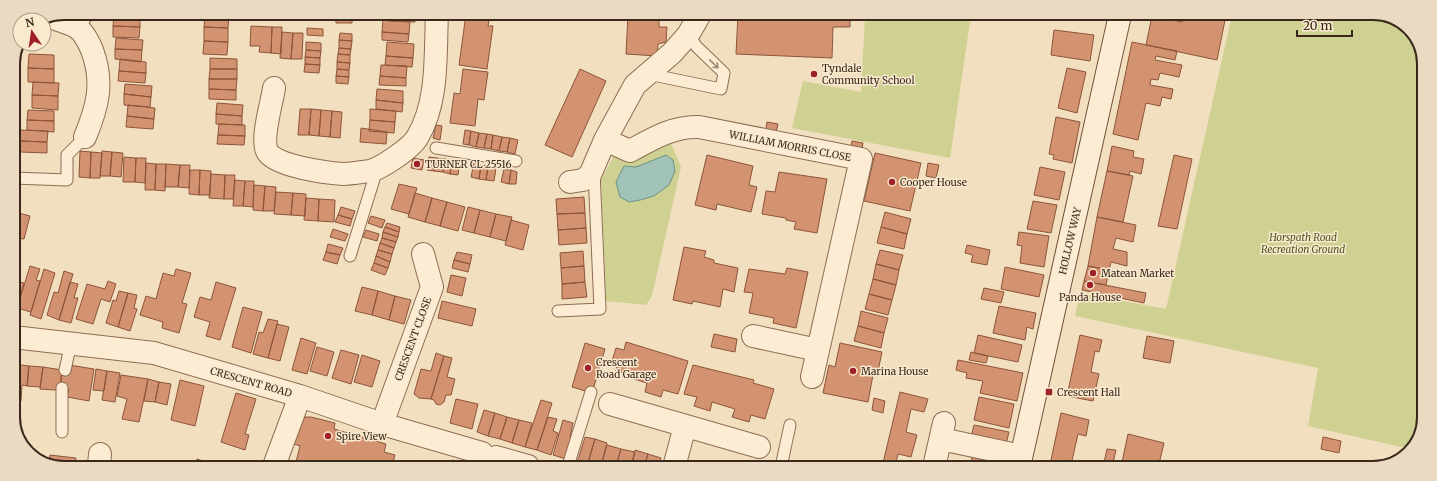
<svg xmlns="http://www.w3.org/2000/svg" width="1437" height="481" viewBox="0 0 1437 481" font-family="Merriweather,serif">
	<rect width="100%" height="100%" fill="#f2dfbf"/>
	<path fill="#ced192" d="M865 15H971L950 158 792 128 803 81 861 92Z
		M1232 15 1389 16 1413 33 1424 61 1421 433 1410 449 1308 426 1318 368 1075 316 1080 293 1166 309Z
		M671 143 681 167 652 296 646 305 606 301 601 180 614 155 633 161Z"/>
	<path fill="#a2c3b7" stroke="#699284" d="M666 155 673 160 675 171 669 185 654 196 640 200 629 202 620 197 616 182 624 166 636 167Z"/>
	<path fill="#d39371" stroke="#8d5439" d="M205 13 229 14 228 28 204 27Z
		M308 13 325 14 324 19 308 18Z
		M114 14 140 15V27L113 26Z
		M389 14H415V22L388 21Z
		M466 14H490L488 26H493L487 69 459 65Z
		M628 14H659V27H667L666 42 658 44 657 56 626 54Z
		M738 14 850 15V27H833L832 58 736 54Z
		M336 15H352V23H336Z
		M1183 15H1226L1217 60 1146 45 1152 16 1182 22Z
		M383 20 410 22 409 34 382 32Z
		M113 26 140 27 139 38 113 37Z
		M251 26 272 27 271 53 259 52 260 46H250Z
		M204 27 228 28V42L204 41Z
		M272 27H282L281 54 271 53Z
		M307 28 323 29V36L307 35Z
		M1054 30 1094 35 1090 61 1051 55Z
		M282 32 293 33 291 59 280 58Z
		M382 32 409 34 408 42 382 40Z
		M293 33H303L302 59H291Z
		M340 33 352 34V41L339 40Z
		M116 38 143 40 142 50 115 49Z
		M339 40 352 41 351 49 339 48Z
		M204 41 228 42 227 55 203 54Z
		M306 42 321 43V51L306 50Z
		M387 42 414 44 413 58 386 56Z
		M1132 42 1177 51 1175 60 1156 56 1155 60 1182 65 1179 77 1160 73 1158 80 1151 79 1150 85 1173 89 1171 99 1162 97 1160 106 1146 103 1138 140 1113 134Z
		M339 48 351 49 350 55 338 54Z
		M115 49 142 50 141 62 115 59Z
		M306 50 321 51 320 58 305 57Z
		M29 54 54 55V69L28 68Z
		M338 54 350 55V63L337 62Z
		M386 56 413 58 412 67 385 65Z
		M305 57 320 58V65L305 64Z
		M210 58 237 59V69H210Z
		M120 59 146 62V73L119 71Z
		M337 62 350 63 349 70 337 69Z
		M305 64 320 65 319 73 304 72Z
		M381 65 407 66 406 78 380 76Z
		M28 68 54 69V83L28 82Z
		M1067 68 1086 72 1077 113 1058 108Z
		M210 69H237V79H209Z
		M337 69 349 70V77L336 76Z
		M463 69 488 72 484 100 478 99 475 126 450 123 454 93 460 94Z
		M580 69 606 81 572 157 545 145Z
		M119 71 146 73 145 83 118 81Z
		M336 76 349 77 348 84 336 83Z
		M380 76 406 78V86L379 85Z
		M209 79H237L236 90 209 89Z
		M33 82 59 83 58 96 32 95Z
		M125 84 152 86 151 97 124 94Z
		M209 89 236 90V100L209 99Z
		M377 89 403 91V103L376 100Z
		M124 94 151 97 150 107 124 105Z
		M32 95 58 96V110L32 108Z
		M376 100 403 103 402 112 376 109Z
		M217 103 243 105 242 116 216 114Z
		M128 105 155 108 154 119 127 116Z
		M300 109H311L309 135H298Z
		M311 109 321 110 319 136 309 135Z
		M370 109 396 111 395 122 370 120Z
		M28 110 54 111V121L27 120Z
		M321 110 332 111 330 137 319 136Z
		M332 111 342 112 340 138 330 137Z
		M216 114 242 116V125L216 124Z
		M127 116 154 119 153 129 126 127Z
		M1056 117 1080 122 1072 163 1053 159 1054 155 1049 154Z
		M27 120 54 121V132L27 130Z
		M370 120 395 122 394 133 369 131Z
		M767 122 778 124 775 137 765 135Z
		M219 124 245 125V136L218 135Z
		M436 125 442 126 440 140 433 138Z
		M361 128 387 132 386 144 360 142Z
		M20 130 48 131 47 142 20 141Z
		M465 130 471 131 469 145 463 144Z
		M471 131 479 133 476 147 469 145Z
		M479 133 487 134 484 148 476 147Z
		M487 134 493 135 491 149 484 148Z
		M218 135 245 136 244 145 217 144Z
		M493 135 502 137 499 151 491 149Z
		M502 137 510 138 507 152 499 151Z
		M510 138 518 140 515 154 507 152Z
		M20 141 47 142V153L20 152Z
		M852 141 863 143 861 155 850 153Z
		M1112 146 1134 151 1133 157 1144 159 1141 174 1130 171 1129 175 1107 171Z
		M80 151 91 152 90 178 79 177Z
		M102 151 112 152 110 176H100Z
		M91 152 102 153 100 178H90Z
		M112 152 123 153 121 177 110 176Z
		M875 153 921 163 910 211 864 201Z
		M707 155 753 166 749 185 757 187 751 212 717 204 716 210 695 205Z
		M1174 155 1192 159 1177 229 1158 226Z
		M124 157 136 158 135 182H123Z
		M429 157 437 158 434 171 427 170Z
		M136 158H146L145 183 135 182Z
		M413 158 424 160 422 170 411 168Z
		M437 158 445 159 443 172 434 171Z
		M445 159 452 160 450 174 443 172Z
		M452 160 460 162 458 175 450 174Z
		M146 163 156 164 155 190H145Z
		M474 163 481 165 479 179 471 177Z
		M928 163 939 165 936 178 926 176Z
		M156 164H166L165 191 155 190Z
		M166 164 180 165 178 187H165Z
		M180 165H190L189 188 178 187Z
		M481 165 488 166 486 180 479 179Z
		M488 166 496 168 494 181 486 180Z
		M1040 167 1065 172 1059 200 1034 195Z
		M504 169 511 170 509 184 501 182Z
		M190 170H200L199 195 189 194Z
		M200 170 211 171 210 195H199Z
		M511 170 517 172 516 184H509Z
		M1107 171 1133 176 1123 222 1097 217Z
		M779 172 827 179 817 233 794 229 796 222 786 220V218L762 214 766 191 775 192Z
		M211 174 225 175 224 199 209 198Z
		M225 175H235L233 199H224Z
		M235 180 245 181 243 206H233Z
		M245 181H254L253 207 243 206Z
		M399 184 417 188 409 214 391 209Z
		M254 185 265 186 263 211 253 210Z
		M265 186 276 187 274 211H263Z
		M276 192 293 193 291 215 274 214Z
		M293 193 306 194 305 216 291 215Z
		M415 193 432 198 425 222 408 217Z
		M584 197 585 213 557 214 556 199Z
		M306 198 319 199 318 221 304 220Z
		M432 198 447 202 440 226 425 222Z
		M319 199 335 200 334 222 318 221Z
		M1033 201 1057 205 1051 233 1027 229Z
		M447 202 465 207 458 231 440 226Z
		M13 204H17L15 212 30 216 24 239 13 237Z
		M341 207 355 211 352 219 338 215Z
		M468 207 480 210 474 233 462 230Z
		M480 210 496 214 490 237 474 233Z
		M885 212 911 219 907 234 881 227Z
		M585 213 586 228 558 230 557 214Z
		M496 214 512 217 506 241 490 237Z
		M338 215 352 219 350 226 335 222Z
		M371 216 385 220 382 228 368 223Z
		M1097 217 1136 225 1133 242 1116 238 1113 249 1127 252V266L1111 262 1109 270 1088 266Z
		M511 220 529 225 523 250 505 245Z
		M387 223 400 227 399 232 385 227Z
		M385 227 399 232 398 237 383 232Z
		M881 227 907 234 904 249 877 243Z
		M586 228 587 243 559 245 558 230Z
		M333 229 348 234 345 241 330 237Z
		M366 230 379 234 377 241 363 237Z
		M383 232 398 237 396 242 382 238Z
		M1019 232 1049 236 1044 267 1020 263 1022 246 1017 245Z
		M382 238 396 242 394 248 380 243Z
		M380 243 394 248 392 254 378 250Z
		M328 244 343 248 340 255 326 252Z
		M967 245 990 250 987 265 971 262 973 255 965 253Z
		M684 247 706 251 704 257 714 260V263L738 268 734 292 723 289 720 307 693 301 692 304 673 300Z
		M378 250 392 254 390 262 376 256Z
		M880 250 903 255 899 270 876 264Z
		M583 251 584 266 561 268 560 253Z
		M326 252 340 255 337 264 323 260Z
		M457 252 472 255 470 264 454 260Z
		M376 256 390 262 388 268 374 263Z
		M454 260 470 264 468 272 452 268Z
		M374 263 388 268 385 275 371 270Z
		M876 264 899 270 896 285 873 279Z
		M30 266 40 269 36 280 40 281 31 312 17 308Z
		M584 266 585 282 562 284 561 268Z
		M1088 266 1109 270 1106 285 1084 281Z
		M1005 267 1044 275 1039 297 1001 289Z
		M787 268 808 272 796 328 773 323 774 318 749 313 753 293 744 292 749 269 785 274Z
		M44 269 55 273 41 319 30 315Z
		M176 269 191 273 182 303 187 304 179 333 162 328 163 322 140 315 146 296 156 299 163 273 174 276Z
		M64 271 73 274 59 320 47 315 54 292 58 293Z
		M451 275 466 278 462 296 447 292Z
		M873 279 896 285 892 300 869 294Z
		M13 280 24 283 15 314 13 313Z
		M108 281 116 284 110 302 101 299 93 324 76 319 87 284 105 289Z
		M1084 281 1146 293 1144 303 1082 290Z
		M70 282 78 284 74 298H78L71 323 59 320Z
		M216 282 236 288 220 340 206 336 210 322 194 317 200 297 211 300Z
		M585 282 587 297 562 299V284Z
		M362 287 378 291 372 315 355 311Z
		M984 288 1004 292 1001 303 981 299Z
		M119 291 128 293 118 327 106 323 113 300 116 301Z
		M378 291 395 296 389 320 372 315Z
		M128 293 137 295 134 308 137 309 130 331 118 327Z
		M869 294 892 300 888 315 865 309Z
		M395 296 411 300 404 324 389 320Z
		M442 301 476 309 472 326 438 318Z
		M999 306 1036 313 1033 329 1027 327 1025 340 993 333Z
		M243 307 262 312 251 353 232 347Z
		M861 311 888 318 884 333 858 326Z
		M268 319 278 321 268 358 253 354 259 332 263 333Z
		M277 324 289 327 280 361 268 358Z
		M858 326 884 333 881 348 854 341Z
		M714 334 737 339 735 352 711 347Z
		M978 335 1022 345 1018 362 974 353Z
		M1080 335 1102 340 1099 352 1095 351 1091 372 1099 374 1093 401 1067 396Z
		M1147 336 1174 341 1170 363 1143 358Z
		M301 338 316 343 307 374 292 370Z
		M626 342 688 361 678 394 663 390 661 397 645 392 647 383 634 379 635 376 616 371 617 366 611 364 616 348 624 350Z
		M585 343 605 349 592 393 572 387Z
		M840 343 882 352 877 376 873 375 868 402 823 393 829 365 835 367Z
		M317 347 334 352 327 376 310 371Z
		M341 350 359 355 351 384 332 378Z
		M971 352 988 356 986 363 969 360Z
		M436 353 444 356 431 399 419 398 414 394 421 369 431 371Z
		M362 355 380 361 372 387 354 382Z
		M444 356 452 358 447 377 455 379 451 395H446L444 402 440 405 436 404 434 400 431 399Z
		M958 360 1023 373 1017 401 980 393 983 381 966 378 967 373 956 370Z
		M13 364 29 366 27 386 22 385 21 401H13Z
		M69 365 94 369 89 401 67 397 69 389 60 388 62 370Z
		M693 365 754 380 753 383 774 389 765 419 751 415 749 422 732 417 735 409 712 402 710 411 694 406 697 397 684 394Z
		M29 366 43 367 40 387 27 386Z
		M43 367 62 370 60 388 55 390 40 389Z
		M96 369 107 371 104 391 93 390Z
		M107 371 120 373 115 402 102 400Z
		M121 375 148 379 139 422 122 419 127 399 117 396Z
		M148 379 159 382 155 402 144 401Z
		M180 380 204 386 195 426 171 420Z
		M159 382 171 384 167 405 155 402Z
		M900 392 928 399 924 412 911 409 906 432 917 435 911 457 898 454 895 467H882Z
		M236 393 256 399 245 434 249 435 245 450 221 442Z
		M979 397 1014 404 1009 428 974 420Z
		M874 398 885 401 883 413 872 410Z
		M456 399 478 404 472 429 450 423Z
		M541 400 552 403 537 450 525 447Z
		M484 410 495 413 488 436 477 432Z
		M495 413 507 417 500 439 488 436Z
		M1061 413 1089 420 1086 436 1078 434 1071 465 1051 460Z
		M305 417H311L335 423 334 429 386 444 384 452 395 455 392 466H338L331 464V466H295L300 446 294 444 300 423Z
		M507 417 519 420 512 443 500 439Z
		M548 417 557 419 553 431 558 433 551 455 537 450Z
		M519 420 532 423 525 447 512 443Z
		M563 420 573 423 570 437 575 438 569 460 553 455Z
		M974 425 1009 432 1006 444 971 437Z
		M1128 434 1164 443 1158 468 1121 467Z
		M585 437 595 439 587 466 577 463Z
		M1323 437 1341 441 1339 453 1321 449Z
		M595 439 607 443 601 466H587Z
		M607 445 621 449 616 466H601Z
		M621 449 635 452 631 467 616 466Z
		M1107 449 1116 450 1112 467H1103Z
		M635 450 648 454 644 467H631Z
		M973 453 1003 460 1002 467H970Z
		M648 454 661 458 658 467H644Z
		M50 455 76 458 75 465H48Z
		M197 459 217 466H195Z
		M452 460 471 466H450Z
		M1288 462 1295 463V468H1286Z"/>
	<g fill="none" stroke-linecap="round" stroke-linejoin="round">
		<defs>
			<path id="service" d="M77 28 90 13
				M648 74 721 89 724 73 697 47 688 35
				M436 148 516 161
				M13 178 67 180V155L85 137
				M350 256 374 179
				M558 311 600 309 594 171
				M65 370 71 343
				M62 388V432
				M568 466 591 392
				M781 467 790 425"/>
			<path id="minor" d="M53 18C60 21 69 23 76 27 83 31 89 43 92 50 104 82 98 106 85 137
				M274 88C272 102 261 138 267 151 273 166 328 173 343 174 351 174 362 172 370 171 382 168 411 148 417 138 439 102 435 54 437 14
				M605 140 630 151C652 139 673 126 699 127L861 159 812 377
				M570 182 583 180 590 175 605 140 635 85 672 53 688 35 700 14
				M753 336 818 350
				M13 337 154 353 300 396 382 424 482 453
				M610 404 759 447
				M382 424 432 287 423 254
				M941 439 1021 456
				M496 457 528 466
				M99 465 100 454
				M274 466 300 396
				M674 467 685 426
				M934 467 944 423"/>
			<path id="secondary" d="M1019 467 1120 15"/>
		</defs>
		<use href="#service" stroke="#8c6e55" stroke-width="13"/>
		<use href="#minor" stroke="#8c6e55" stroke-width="24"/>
		<use href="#secondary" stroke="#6e4f39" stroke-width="24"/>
		<use href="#service" stroke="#fcecd3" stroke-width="11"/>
		<use href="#minor" stroke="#fcecd3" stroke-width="22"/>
		<use href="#secondary" stroke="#fcecd3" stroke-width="22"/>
	</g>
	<defs><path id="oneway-shaft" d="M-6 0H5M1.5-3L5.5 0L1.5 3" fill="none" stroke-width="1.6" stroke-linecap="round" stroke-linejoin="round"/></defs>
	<use stroke="#9b8a77" href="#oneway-shaft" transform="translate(714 64) rotate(44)"/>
	<g fill="#a0202a" stroke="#f8e9cf" stroke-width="1.5">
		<circle cx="814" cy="74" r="4"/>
		<circle cx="417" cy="164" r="4"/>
		<circle cx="892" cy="182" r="4"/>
		<circle cx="1093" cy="273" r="4"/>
		<circle cx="1090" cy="285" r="4"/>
		<circle cx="588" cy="368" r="4"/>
		<circle cx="853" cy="371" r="4"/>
		<rect x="1045" y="388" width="8" height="8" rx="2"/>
		<circle cx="328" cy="436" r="4"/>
	</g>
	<g text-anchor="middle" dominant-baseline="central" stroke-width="3" stroke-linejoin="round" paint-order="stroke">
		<g font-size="10" fill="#3a281b" stroke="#f8e9cf" text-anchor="start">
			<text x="822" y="68">Tyndale<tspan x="822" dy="12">Community School</tspan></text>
			<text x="425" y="164">TURNER CL 25516</text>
			<text x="900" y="182">Cooper House</text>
			<text x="1101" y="273">Matean Market</text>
			<text x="1090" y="297" text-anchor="middle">Panda House</text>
			<text x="596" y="362">Crescent<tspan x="596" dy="12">Road Garage</tspan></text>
			<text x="861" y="371">Marina House</text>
			<text x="1057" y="392">Crescent Hall</text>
			<text x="336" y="436">Spire View</text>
		</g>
		<g font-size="10" fill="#3a281b" stroke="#f8e9cf">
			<text transform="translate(790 146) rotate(11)">WILLIAM MORRIS CLOSE</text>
			<text transform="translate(1070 241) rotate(-77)">HOLLOW WAY</text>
			<text transform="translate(413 339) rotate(-70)">CRESCENT CLOSE</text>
			<text transform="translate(251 382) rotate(16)">CRESCENT ROAD</text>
		</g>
		<g font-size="10" font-style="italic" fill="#4e5820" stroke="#f8e9cf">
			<text x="1303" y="237">Horspath Road<tspan x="1303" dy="12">Recreation Ground</tspan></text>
		</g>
	</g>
	<path d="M0 0H1437V481H0ZM64 20H1373A44 44 0 0 1 1417 64V417A44 44 0 0 1 1373 461H64A44 44 0 0 1 20 417V64A44 44 0 0 1 64 20Z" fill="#e9dac1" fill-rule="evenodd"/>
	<path fill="none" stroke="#3a281b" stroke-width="2" d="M64 20H1373A44 44 0 0 1 1417 64V417A44 44 0 0 1 1373 461H64A44 44 0 0 1 20 417V64A44 44 0 0 1 64 20Z"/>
	<g transform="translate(32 32) rotate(347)"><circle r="19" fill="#f8e9cf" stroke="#ac9c87"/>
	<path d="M0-3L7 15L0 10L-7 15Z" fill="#a0202a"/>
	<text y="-6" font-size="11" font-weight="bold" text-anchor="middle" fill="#3a281b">N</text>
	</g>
	<path d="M1297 30v6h55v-6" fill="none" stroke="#3a281b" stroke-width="2"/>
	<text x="1303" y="30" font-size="12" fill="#3a281b" stroke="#f8e9cf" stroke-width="3" paint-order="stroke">20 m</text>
</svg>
